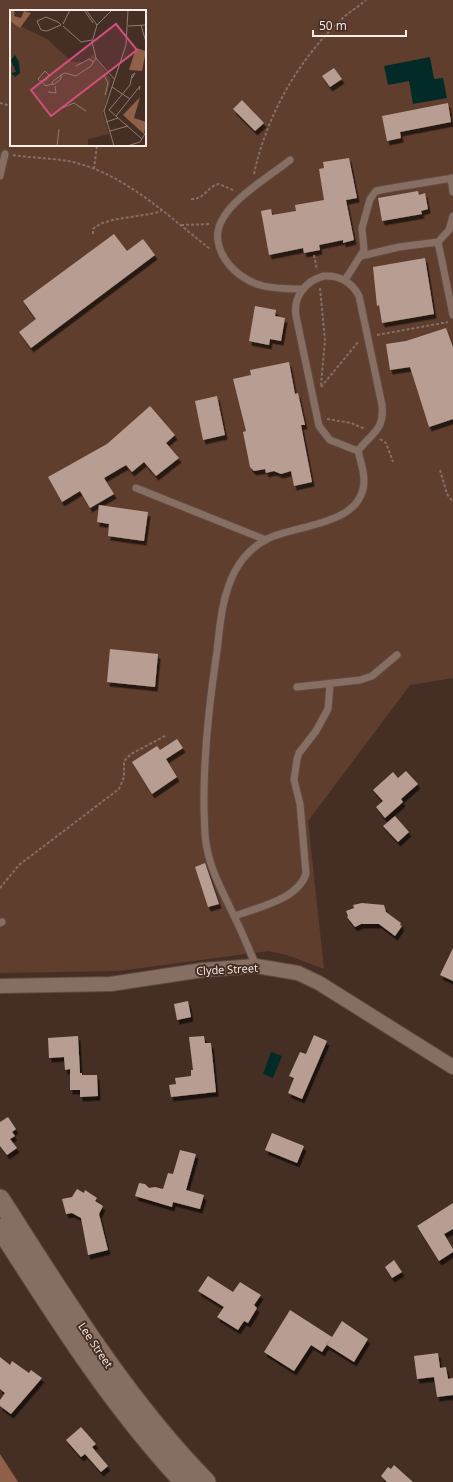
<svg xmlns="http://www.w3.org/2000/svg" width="453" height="1482" viewBox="0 0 453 1482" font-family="'Open Sans',sans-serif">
	<defs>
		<filter id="shadow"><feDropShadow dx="2.5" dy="4.5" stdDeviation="0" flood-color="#0009"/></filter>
	</defs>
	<rect width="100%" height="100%" fill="#452f25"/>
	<path fill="#603e2e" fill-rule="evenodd" d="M0 0H453V678L410 685 308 821 324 969 287 955 268 951 119 971 0 973ZM11 11H145V145H11Z"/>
	<path fill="#906049" d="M0 1454 2 1457 18 1482H0Z"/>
	<path fill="#022a26" d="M430 57 434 79 443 78 447 98 413 104 409 81 388 85 384 66Z
		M271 1052 282 1056 273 1078 263 1074Z"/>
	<path fill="#b89e92" filter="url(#shadow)" d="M334 68 342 79 330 87 322 76Z
		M242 100 264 123 255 131 233 109Z
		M448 103 451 122 400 132 401 138 387 141 382 116Z
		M349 158 357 198 346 200 354 240 343 243V240L319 245 320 250 304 253 303 248 269 255 261 211 271 209 272 215 296 211 295 205 324 200 319 169 324 168 323 162Z
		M418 191 419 195 425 193 428 209 421 211 422 214 382 221 378 198Z
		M114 234 127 251 143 239 155 255 31 348 19 332 36 319 23 301Z
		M425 258 434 314 382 323 379 305 377 306 373 267Z
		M255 306 276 310 275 316 285 318 281 341 270 339 269 345 249 341Z
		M446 328 453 347V419L429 427 410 367 390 370 386 344 406 341Z
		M289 362 295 394 298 393 305 425H301L312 482 294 486 291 471 281 474 274 471 266 473 265 469 254 471 250 467 243 432 246 431 233 379 251 375 250 370Z
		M217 396 225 435 203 440 195 401Z
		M150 406 175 435 166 443 179 458 156 476 144 462 132 472 126 465 104 478 114 494 90 508 80 491 62 502 48 477 107 444Z
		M99 505 148 512 144 541 108 536 109 524 97 522Z
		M110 649 158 654 155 687 107 682Z
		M177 739 183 748 166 759 177 777 152 794 132 762 157 746 160 750Z
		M406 771 418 784 401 799 403 802 385 818 376 807 383 801 373 790 393 772 398 778Z
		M395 816 409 832 398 842 383 826Z
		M205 863 219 904 208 907 195 867Z
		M362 903 384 905 386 912 401 923 400 925 402 926 395 936 379 924H361L355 927 347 917 348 916 346 911 354 908 353 905Z
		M453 948V981L440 975Z
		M188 1001 191 1017 177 1020 174 1004Z
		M314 1035 327 1041 302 1099 288 1093 294 1078 289 1076 300 1052 306 1054Z
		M78 1036 80 1073H82V1075H97L98 1096 80 1097V1090H70V1069L65 1070 64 1057 49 1058 48 1038Z
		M204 1036 205 1043H211L216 1092 171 1097 169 1085 176 1084 175 1078 191 1076V1070H193L189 1037Z
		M8 1117 16 1129 12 1132 15 1136 10 1139 17 1148 7 1155 0 1146V1122Z
		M272 1133 304 1146 297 1163 265 1150Z
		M180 1150 196 1154 186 1190 204 1195 200 1209 173 1202 172 1207 135 1196 139 1183 145 1184 149 1188 155 1187 163 1189 168 1173 173 1174Z
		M77 1189 84 1193 85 1190 97 1198 95 1201 103 1206 99 1214 108 1250 88 1255 81 1218 72 1213 66 1214 62 1199 72 1197Z
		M453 1203V1229L444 1234 453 1249V1252L439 1261 417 1226Z
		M394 1260 402 1272 392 1278 385 1267Z
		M208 1276 233 1292 240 1282 261 1295 254 1305 257 1308 248 1323 244 1321 238 1330 217 1317 224 1307 198 1291Z
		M290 1310 332 1337 322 1352 311 1345 294 1371 264 1352Z
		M342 1321 368 1339 354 1362 327 1345Z
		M438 1353 440 1368 446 1367 448 1379 453 1378V1395L437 1397 434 1377 417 1379 414 1356Z
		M0 1357 10 1365 12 1361 29 1373 31 1370 42 1378 11 1414 0 1406V1400L5 1393 0 1389Z
		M81 1427 96 1444 92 1447 108 1466 101 1472 85 1454 81 1457 66 1440Z
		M394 1465 413 1482H387L381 1476 388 1467 391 1469Z"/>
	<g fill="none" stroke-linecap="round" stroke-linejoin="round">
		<defs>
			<path id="service" d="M290 160C269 177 234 197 222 220 207 247 234 278 260 285 273 289 288 289 302 289
				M0 176 5 154
				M451 178 453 192
				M453 216 449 230 438 242 453 315
				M361 256 399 247 438 242
				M324 276C339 275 352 282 359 296L382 405C385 431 370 434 358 451L330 440 319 426 296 316C293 297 305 281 324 276Z
				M345 280 364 250 362 228 370 199 376 191 386 189 453 178
				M136 488 266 540
				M297 687 360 680 372 676 397 655
				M235 916C258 907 297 900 306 874L300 804 294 780 297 759 299 753 316 731 328 709 330 684
				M0 923 2 922
				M256 966C249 949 242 932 234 916 224 894 211 872 207 848 204 837 205 824 204 812 203 758 209 704 217 651 220 624 222 596 235 571 242 558 254 546 267 539 297 524 364 526 364 480 364 470 360 460 358 451"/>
			<path id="minor" d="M0 986 111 984 203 970 256 966 298 973 319 983 453 1067"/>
			<path id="secondary" d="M0 1199C63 1297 124 1398 206 1482
				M0 1228C57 1317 112 1405 184 1482"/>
		</defs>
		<use href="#service" stroke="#5d4b42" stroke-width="9"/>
		<use href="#minor" stroke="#5d4b42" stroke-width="16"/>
		<use href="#secondary" stroke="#5d4b42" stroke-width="21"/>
		<path stroke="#836f67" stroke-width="2" stroke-dasharray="3 2" stroke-linecap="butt" d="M0 103 11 106
			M13 155C31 158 50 158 68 161 123 172 167 215 210 249
			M94 169 97 145
			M254 174C267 114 299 58 344 17 351 11 359 6 366 0
			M191 199C205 200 207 186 219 184L235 191
			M181 225 211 224
			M93 234V229C107 216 142 218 161 211
			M314 255 317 270
			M320 288 325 340 321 385
			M377 335 448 322
			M321 387 359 341
			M327 419 351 423 365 429
			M380 439 386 443 393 462
			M440 470 447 494 453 502
			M0 888 19 865 119 789 124 777V761L131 754 167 735"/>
		<use href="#service" stroke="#876e63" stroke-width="7"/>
		<use href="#minor" stroke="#876e63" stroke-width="14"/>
		<use href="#secondary" stroke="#876e63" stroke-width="19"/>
	</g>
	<g text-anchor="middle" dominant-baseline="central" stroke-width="4" stroke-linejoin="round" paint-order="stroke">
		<g font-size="11" fill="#fdeee8" stroke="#452f25">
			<text transform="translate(227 969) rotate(-3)">Clyde Street</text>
			<text transform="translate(96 1345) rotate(56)">Lee Street</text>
		</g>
	</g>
	<g transform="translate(10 10)">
		<rect width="136" height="136" fill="#452f25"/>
		<path d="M0 11 37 29 62 52H75L83 44 101 69 93 103 99 124 78 129V136H0Z" fill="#603e2e"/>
		<path d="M0 0H5L4 6 11 8 14 1 21 3 10 18 0 11ZM126 38 136 41 132 61 119 60ZM130 87 124 108 136 112 134 124 113 105Z" fill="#906049"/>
		<path d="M5 45 9 52 10 63 5 67 1 63 6 62 1 50Z" fill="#022a26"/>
		<path fill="none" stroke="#8f7b73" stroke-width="1" d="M74 0 83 13M76 0 87 15M102 0 87 15 82 32 86 48 105 70M36 7 48 12 51 15 37 21 31 20 27 11ZM53 14 60 0M131 15 136 32M53 16 71 32 82 30M118 16 136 15M66 56 79 49 84 52M39 65 35 61 28 69 36 76 42 74M51 65 55 63 66 66 81 56 86 48M51 65V69L43 75 42 72ZM94 65 98 73 95 85M122 68 125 63 122 65 120 75 99 100 132 129M31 72 36 70 39 65 34 70M102 77 120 89M38 82 46 83 45 76M50 99 64 93 76 101M106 106 130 76 129 80M96 112 108 108M100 121 118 116M47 136 49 119M104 136 94 101 116 35 118 0M117 136 130 132 136 122"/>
		<path fill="#d14e7e" fill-opacity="0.15" stroke="#d14e7e" stroke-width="2" d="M106 14 127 40 41 106 21 80Z"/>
		<rect width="136" height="136" fill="none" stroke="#fdeee8" stroke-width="2"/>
	</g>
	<path d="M313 30v6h93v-6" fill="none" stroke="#fdeee8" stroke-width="2"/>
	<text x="319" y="30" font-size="12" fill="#fdeee8" stroke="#452f25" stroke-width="3" paint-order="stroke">50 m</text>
</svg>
